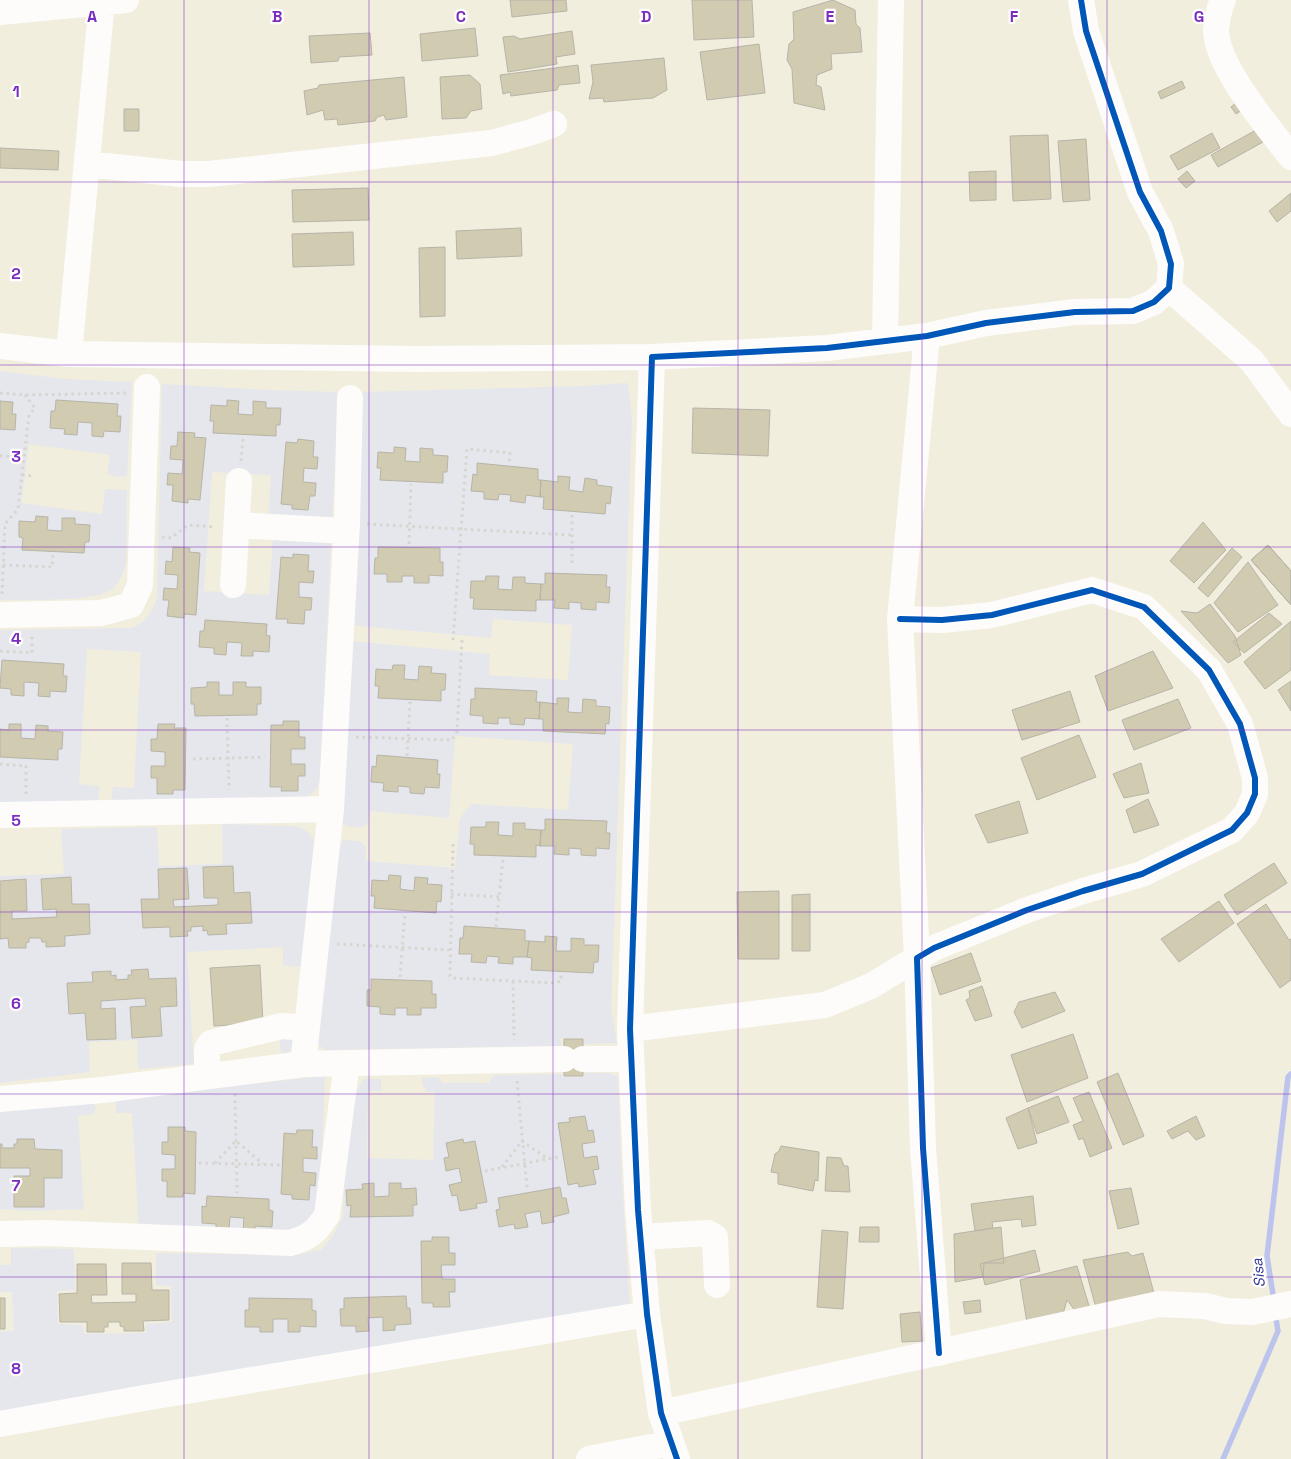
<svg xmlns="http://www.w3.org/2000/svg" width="1291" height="1459" viewBox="0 0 1291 1459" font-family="'Space Grotesk',sans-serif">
	<rect width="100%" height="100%" fill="#f1eede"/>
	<path fill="#e5e7ec" d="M0 371 65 379 132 382 127 476 117 477 107 474 110 455 29 444 21 503 102 514 105 489 127 490 126 565C123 573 119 583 112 589 95 603 24 599 0 600Z
		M628 383 632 420 611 1010 617 1043 584 1044 583 1038H561V1046L326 1050 321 1047 317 1040 339 845 343 840 359 841 366 846V861L455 868 460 819 466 810 472 804 568 810 573 744 455 736 449 818 370 811 368 823C360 830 348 828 340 822L351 641 490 654 489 675 568 680 572 625 493 619 491 638 349 625 362 392 582 386Z
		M162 384 271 390 339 392 332 525 268 521 271 475 212 472 204 591 269 595 273 538 331 540 321 777C317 792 311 795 297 800L111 804 113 787 134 788 141 652 87 649 79 784 99 786 98 805 0 808V630L131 628C146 623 153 612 157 597Z
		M222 824 292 826C303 827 309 831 314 841L301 967 283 965V947L187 952 194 1064 138 1069 137 1040 89 1042 90 1072 0 1083V876L64 874 61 829 157 827 159 866 223 864Z
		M295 1031 292 1047 289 1052 281 1054 279 1032Z
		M584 1073H609L618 1077 622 1179 630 1309 0 1418V1332L14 1331 12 1292H0V1265H11V1248L74 1249 75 1290 57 1291 58 1324 83 1325 84 1334 146 1333V1324L172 1322 171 1286 156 1285V1253L295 1255 321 1250 332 1237 343 1217 344 1188 355 1093 364 1079H381V1091H368L367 1158 433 1160 435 1092H427L422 1084V1078L437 1077 444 1083H489L494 1075 562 1074 563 1077H584Z
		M325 1076 320 1208 305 1232 139 1230 132 1113H116L115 1098Z
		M92 1101 96 1107 94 1114 78 1116 84 1209 30 1211 0 1209V1110Z"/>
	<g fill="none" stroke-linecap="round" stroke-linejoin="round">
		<path stroke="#bcc4ed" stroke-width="5.5" d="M1274 1301 1267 1256 1288 1077 1291 1074
			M1223 1459 1278 1331 1275 1313"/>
	</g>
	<path fill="#d0cbb1" stroke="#b7b4a8" d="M510 0H566L567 11 512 17Z
		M692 0H752L754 37 694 40Z
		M833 0 855 10 856 24 860 28 862 52 831 54 832 69 817 75 816 85 821 87 825 110 794 103 792 69 787 60 789 44 794 39 793 12Z
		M475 28 478 56 422 61 420 34Z
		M572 31 575 54 556 57 557 64 508 72 503 37 514 36 520 39Z
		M370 33 372 55 339 57 338 61 311 63 309 36Z
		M759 44 765 93 707 100 700 52Z
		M664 58 667 90 653 98 604 102 603 98 589 99 593 82 591 65Z
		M578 65 580 83 559 85 557 90 511 96 510 92 503 94 500 75Z
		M470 75 480 84 482 109 471 111 466 118 442 119 440 77Z
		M404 77 407 117 386 120 384 115 377 117 375 121 338 125 337 119 325 120 323 110 307 115 304 91 318 88 319 85Z
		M1182 81 1185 88 1161 99 1158 92Z
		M1237 102 1242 110 1236 114 1231 107Z
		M124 109H139V131H124Z
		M1256 130 1263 142 1218 167 1211 155Z
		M1212 133 1220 148 1178 170 1170 156Z
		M1048 135 1051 199 1013 201 1010 136Z
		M1086 139 1090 200 1063 202 1058 141Z
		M0 148 59 151 58 170 0 168Z
		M996 171V200L970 201 969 172Z
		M1187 171 1195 181 1186 188 1178 179Z
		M368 188 369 220 293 222 292 190Z
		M1291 193V211L1277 222 1269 211Z
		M521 228 522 256 457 259 456 231Z
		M353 232 354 265 293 267 292 234Z
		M445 247V316L420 317 419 248Z
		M56 400 118 404 117 416H121L120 432 104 431 103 437 92 436V423L78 422 77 435 64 434 65 429 50 428 51 411H55Z
		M227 400 239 401 238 414 253 415V401L266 402V408H281L280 425H276V436L213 433 214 421H210L211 405 227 406Z
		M0 401 13 402 12 414H16L15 430 0 429Z
		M693 408 770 410 768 456 692 453Z
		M178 432 195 433 194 437 206 438 200 500 188 499V503L172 501 173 485H167L168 473 182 474 183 460 170 459 171 446H177Z
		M298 439 314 441 313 457H318L317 469 304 468 303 482 316 483 315 496H310L308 510 292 509V505L281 504 286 442 297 443Z
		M394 447 406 448 405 461 420 462V448L433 449V455L448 456 447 472H443V483L380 480 381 468H377L378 452 394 453Z
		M477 463 538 469V480H541L540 497 526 495 525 503 510 501 511 495 499 494 498 500 484 499V492L471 491 473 474 477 475Z
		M558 476 570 477 569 490 583 492 585 478 597 480V485L612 487 610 504 606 503 605 514 543 509 544 497H540L541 480 558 482Z
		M36 516 48 517 47 530 62 531V518H75V524L90 525 89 542H85L84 553 22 550 23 538 19 537V521L35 522Z
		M1203 522 1226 550 1194 583 1170 561Z
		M1268 545 1291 571V605L1251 560Z
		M1268 545 1291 571V605L1251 560Z
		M173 547 190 548 189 552 200 553 196 615 184 614V618L167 616 169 600H163L164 588 177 589 178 575 165 574 166 561 172 562Z
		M378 547 440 548V562H443V576L429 575V583H414V576H402V582H387V574H374L375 558H378Z
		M1232 548 1242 557 1208 597 1198 588Z
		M293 554 309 555 308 571H314L313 583 299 582V597L312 598 311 610H305L304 624 287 623 288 619H276L281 557 293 558Z
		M1248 562 1278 605 1238 632 1214 603Z
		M545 573 607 575 606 587H610L609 603 596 602V610L581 609V603L569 602V609L554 608 555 600H540L541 584H545Z
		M486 576H499L498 589 512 590 513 577H525V583L541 584 540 600H536V611L473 609 474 598H470L471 581H485Z
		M1210 604 1235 636 1241 655 1228 663 1181 611 1197 613Z
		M1269 613 1282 624 1244 653 1233 642Z
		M205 620 267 624 266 635 270 636 269 652 253 651V656H241L242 643 227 642 226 655 214 654V648L199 647 200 631H204Z
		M1291 621V670L1265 689 1244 662Z
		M1153 651 1173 688 1108 711 1095 676Z
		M2 660 64 664 63 676H67L66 692 50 691V697L38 696 39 683 24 682V696L11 695V689L0 688Z
		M393 665H405L404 679 418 680 419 666 432 667 431 673 446 674 445 690H441V701L378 698 379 686H375L376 669 392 670Z
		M1291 681V711L1278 690Z
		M207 682H219V695H233V682H246V687H261V704H257V715L195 716 194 704H191V688L207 687Z
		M475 688 537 691 536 702H540L539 719 525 718 524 725 510 724V718H498V724L483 723V716L470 715 471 699H475Z
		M1070 691 1080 722 1022 740 1012 710Z
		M557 698H569L568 712 582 713 583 699 596 700V706L610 707 609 724 606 723 605 734 543 731V719H539L540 702 557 704Z
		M1178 699 1191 728 1134 750 1122 720Z
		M283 721H299V737H305V749H291V764H305V776H298V791H281L282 787H270L271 725H283Z
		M9 724H21V738L35 739 36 725 48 726V731L63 732 62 749H58V760L0 757V729L9 730Z
		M158 724H175L174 728H186L185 790H173V794H157V778H151V766H165V752L151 751V739H157Z
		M1079 735 1096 777 1037 800 1021 758Z
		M377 755 438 760 437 774H440L439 788 425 787 424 794 410 793V787L398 786V792L383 791 384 783 371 782 372 766 376 767Z
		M1141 763 1149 793 1124 798 1113 774Z
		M1148 799 1159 825 1134 833 1126 810Z
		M1019 801 1028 833 988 843 975 815Z
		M545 819 607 821 606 833H610L609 849 596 848V856L581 855V849L569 848V855L554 854 555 846H540L541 830H545Z
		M486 822H499L498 835 513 836V823H525V829L541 830 540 846 536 845V857L474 855V844H470L471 827H486Z
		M1274 863 1287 883 1237 915 1224 895Z
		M233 866 234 893 250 892 252 923 226 924 227 934 208 935 207 930 203 931V926L191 927V931H187L188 936 170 937V927L143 928 141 899H159L158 869 187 868 189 899 173 900 174 907 218 905V898H204L203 867Z
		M389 875 401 876 400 889 414 891 415 877 428 878 427 884 442 885 441 902 437 901 436 913 374 908 375 896H371L372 880 388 881Z
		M71 877 72 904H89L90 934 65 936V946L46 947V942H42L41 938H29V942L26 943V948H9L8 938 0 939V881L26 879 27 911H12V919L57 917 56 909 43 910 41 879Z
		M779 891V959H738L737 892Z
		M810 894V951H792V895Z
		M1219 901 1234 923 1179 962 1161 939Z
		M1266 904 1289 940 1291 939V980L1280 988 1237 924Z
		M464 926 525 930V941H529L527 957H513V964L498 963 499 957 487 956 486 963 471 962 472 954H459L460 938H463Z
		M545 936 557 937 556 951H571V938L584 939V945H599L598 962H594L593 973 531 970 532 958 527 957 529 941 545 942Z
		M971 953 981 981 940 995 931 968Z
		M260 965 263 1023 214 1026 210 968Z
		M148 969 149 979 176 978 177 1006 160 1007 162 1036 132 1038 130 1007 146 1006 145 998 101 1001V1009L115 1008 116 1039 87 1040 85 1013 69 1014 67 983 93 982 92 972 111 971V976L116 975V980L128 979V975H132L131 970Z
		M371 979 432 981V994H436V1008H421V1015H407V1008H395V1015L380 1014V1007L367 1006V990H371Z
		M982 986 992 1016 975 1021 966 1000 970 998 969 991Z
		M1055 992 1065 1011 1022 1028 1014 1012 1019 1002Z
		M1073 1034 1088 1078 1027 1102 1011 1055Z
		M564 1039H583V1076H564Z
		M1118 1073 1144 1136 1123 1145 1097 1082Z
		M1089 1092 1112 1148 1090 1157 1083 1138 1079 1140 1073 1125 1083 1121 1073 1098Z
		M1058 1096 1069 1122 1037 1134 1028 1108Z
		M1028 1108 1037 1143 1018 1149 1006 1118Z
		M585 1116 588 1131 593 1130 595 1142 582 1144 584 1158 597 1156 599 1169 593 1170 596 1184 579 1187 578 1183 568 1185 558 1123 570 1122 569 1118Z
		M1196 1116 1205 1136 1196 1140 1188 1131 1172 1139 1167 1131Z
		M168 1127H185V1131L196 1132 195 1194 183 1193V1197H167V1181H162V1169H175V1155L162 1154V1142H168Z
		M297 1130H313L312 1147H317V1159L303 1158V1172L316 1173 315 1186 310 1185 309 1200 292 1199V1195L281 1194 284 1133 296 1134Z
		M17 1139H34L35 1149 62 1150V1178H44V1207H14V1176H30V1168H0V1144H2V1148H14V1144H17Z
		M463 1139 464 1143 475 1141 487 1202 476 1204 477 1208 460 1211 457 1195 452 1196 449 1185 462 1182 459 1168 446 1171 444 1158 449 1157 446 1143Z
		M781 1146 819 1152 818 1181 815 1180 813 1191 778 1184V1173L771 1172 775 1154 779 1151Z
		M827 1157 841 1158 844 1166H848L850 1192 825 1191Z
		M374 1183V1197L389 1196V1183H401V1189L416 1188 417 1205H413V1216L350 1217 351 1205 347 1206 346 1190 363 1189 362 1184Z
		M560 1187 562 1198H566L569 1213 553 1217 554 1222 542 1224 540 1211 525 1214 528 1227 515 1229 514 1224 499 1227 496 1210 500 1209 498 1198Z
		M1131 1188 1139 1224 1118 1229 1109 1191Z
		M207 1196 269 1199V1210L273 1211 272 1227 255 1226V1232L243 1231 244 1218 230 1217 229 1230H216V1224L202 1223V1206L206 1207Z
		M1033 1196 1036 1225 1022 1227 1021 1219 992 1222 993 1228 975 1231 971 1204Z
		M860 1227H879V1242H859Z
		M1001 1227 1004 1263H984L983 1277 955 1282 954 1234Z
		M822 1230 848 1232 843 1309 817 1307Z
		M432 1237H449V1253H455V1265H441L442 1279H455V1292H449L450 1307H433V1303H422L421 1241H432Z
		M1035 1250 1040 1271 985 1285 980 1264Z
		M1128 1252 1132 1256 1143 1253 1154 1293 1096 1308 1083 1260Z
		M122 1263H151L152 1290H169V1320L143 1321 144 1331H124V1327L120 1326V1322H108V1327H104V1332H87V1322H60L59 1294 77 1293V1264H106L107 1295H91L92 1303 136 1302V1294H122Z
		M1077 1266 1090 1309 1076 1312 1067 1300 1063 1314 1027 1323 1020 1280Z
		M406 1296 407 1308H410L411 1324 395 1325V1330L383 1331V1317L368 1318 369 1331 356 1332V1326H341L340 1309H344V1298Z
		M0 1298H5V1329H0Z
		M249 1298 312 1299V1310L316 1311V1327L300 1326V1332H288V1319H273V1332H260V1327H245V1310H249Z
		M980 1300 981 1312 965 1314 963 1302Z
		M920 1312 922 1341 902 1342 900 1314Z"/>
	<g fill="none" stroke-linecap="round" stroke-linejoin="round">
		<path stroke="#d7d5d0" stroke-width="3" stroke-dasharray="2.5 4" stroke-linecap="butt" d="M0 393 25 395 126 393
			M0 456 24 457
			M241 461 243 439
			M22 475 35 476
			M367 524 572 535
			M162 537 171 538 188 525 215 527
			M409 544 411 484
			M572 563V513
			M3 565 52 567 53 553
			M2 594 5 524 18 509 29 415 35 408 25 395
			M453 640 467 449 510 453 509 463
			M0 651 32 653V635
			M227 718 229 790
			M356 737 452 740 457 732 462 640
			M407 756 410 701
			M193 759 265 757
			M0 764 26 766
			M26 794V762
			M453 844 450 976 452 978 555 983 561 981V972
			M451 894 499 897
			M496 927 503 858
			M337 944 449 950
			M400 977 405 912
			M513 981 514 1040
			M517 1081 527 1187
			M235 1094 237 1193
			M199 1163 280 1165
			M215 1163 236 1141 263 1164
			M502 1167 522 1141 548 1159
			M485 1171 558 1157"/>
		<path stroke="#fdfcfa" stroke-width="26" d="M1223 0C1219 8 1217 21 1216 30 1216 66 1269 128 1291 157
			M0 12 126 0
			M87 164 181 174H209L492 143 532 132 554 124
			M1169 288 1252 361 1291 414
			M885 341 891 0
			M0 346 69 354 417 359 652 357
			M69 354 102 0
			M237 525 346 531
			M233 585 239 481
			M0 615 101 613 131 605 140 585 147 387
			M900 619 942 620 992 615 1092 590 1144 607 1209 670 1240 724 1255 778V794L1247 813 1232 830 1142 874 1083 891 1027 910 934 948 917 958 923 1148 939 1353
			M0 815 331 809
			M630 1029 825 1005 871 986 917 958 900 619 927 336
			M583 1059H631
			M303 1064 331 809 347 523 350 398
			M207 1076V1049L211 1043 282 1026 307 1028
			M0 1099 102 1090 303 1064 564 1059
			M0 1234 46 1233 290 1243C310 1237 316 1232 327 1215L347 1063
			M641 1237 708 1233 715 1237 717 1285
			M661 1413 1159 1304 1205 1306 1226 1311 1252 1312 1291 1304
			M0 1424 144 1398 647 1314
			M589 1459 671 1443
			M677 1459 661 1413 647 1314 638 1210 630 1029 652 357 827 348 927 336 986 323 1075 312 1133 311 1154 302 1169 288 1171 264 1161 231 1140 192 1086 31 1081 0"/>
		<defs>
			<path id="cycleway" d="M900 619 942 620 992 615 1092 590 1144 607 1209 670 1240 724 1255 778V794L1247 813 1232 830 1142 874 1083 891 1027 910 934 948 917 958 923 1148 939 1353
				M677 1459 661 1413 647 1314 638 1210 630 1029 652 357 827 348 927 336 986 323 1075 312 1133 311 1154 302 1169 288 1171 264 1161 231 1140 192 1086 31 1081 0"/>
		</defs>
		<use href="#cycleway" stroke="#fff" stroke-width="9"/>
		<use href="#cycleway" stroke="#0057b8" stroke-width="6"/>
	</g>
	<path fill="none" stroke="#7b2cbf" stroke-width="1" stroke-opacity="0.55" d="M184 0V1459M369 0V1459M553 0V1459M738 0V1459M922 0V1459M1107 0V1459M0 182H1291M0 365H1291M0 547H1291M0 730H1291M0 912H1291M0 1094H1291M0 1277H1291"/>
	<g text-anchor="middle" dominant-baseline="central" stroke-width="4.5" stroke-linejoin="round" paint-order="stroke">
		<g font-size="15" font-style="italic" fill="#313590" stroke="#fff">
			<text transform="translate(1258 1273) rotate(-96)">Sisa</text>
		</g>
	</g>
	<g font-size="16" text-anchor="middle" font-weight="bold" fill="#7b2cbf" stroke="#fff" stroke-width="4.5" stroke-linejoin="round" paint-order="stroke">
		<text x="92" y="22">A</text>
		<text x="277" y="22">B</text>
		<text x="461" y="22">C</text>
		<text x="646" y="22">D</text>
		<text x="830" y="22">E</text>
		<text x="1014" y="22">F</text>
		<text x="1199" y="22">G</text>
		<text x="16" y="97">1</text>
		<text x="16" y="279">2</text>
		<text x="16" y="462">3</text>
		<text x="16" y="644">4</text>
		<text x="16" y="826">5</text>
		<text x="16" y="1009">6</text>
		<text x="16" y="1191">7</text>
		<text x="16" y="1374">8</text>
	</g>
</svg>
